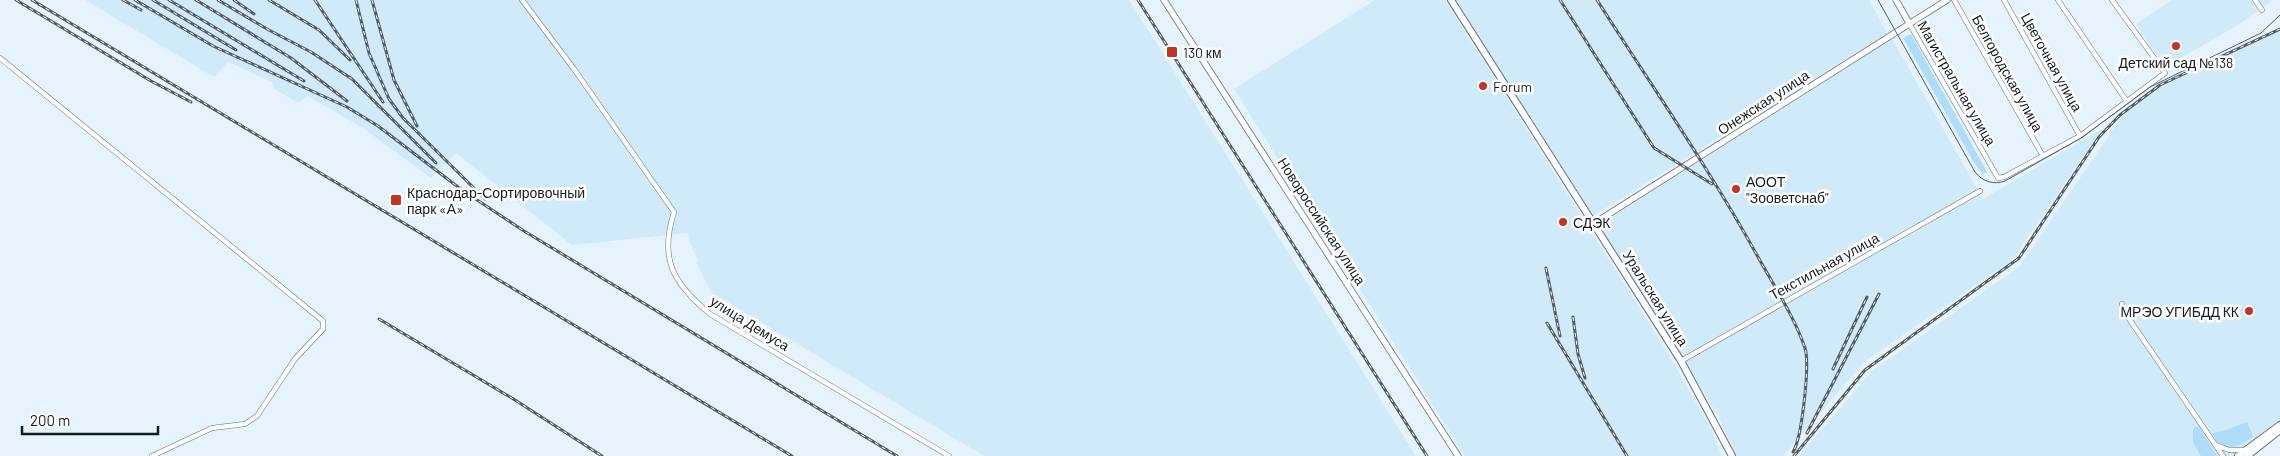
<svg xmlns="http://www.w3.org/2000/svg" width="2280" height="456" viewBox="0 0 2280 456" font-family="Barlow,sans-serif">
	<rect width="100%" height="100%" fill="#e4f3fc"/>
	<path fill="#d0eafa" d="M85 0H1129L1416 456H984L711 292 696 262 698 260 689 241 688 233 572 245 456 153 431 178 363 128 308 96 298 103 273 88 272 82 228 62 214 77Z
		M1375 0H1445L1666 350 1711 429 1722 456H1465L1234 89Z
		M1456 0H1869L1887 33 1593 216Z
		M2172 0H2273L2238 25 2165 67 2136 24Z
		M2280 31V422L2272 425 2234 456H1799L1872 371 2020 266 2123 115 2159 86Z
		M1892 39 1983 199 2102 129 2012 260 1865 361 1783 456H1736L1719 417 1599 225Z"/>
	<path fill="#afdcf7" d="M1911 34 1987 172 1983 174 1973 161 1903 38Z
		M2247 422 2253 436C2241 448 2218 454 2213 433L2226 430Z
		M2195 427H2199L2217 456H2201L2193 442V430Z"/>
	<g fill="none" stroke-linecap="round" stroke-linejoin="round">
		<defs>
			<path id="minor" d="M522 0 574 69 674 212C659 260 673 283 710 314L949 456
				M1954 0 2043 156
				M2004 0 2080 136
				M2058 0 2126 100
				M2255 0 2262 10
				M1909 23 1998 178 2004 177 2080 136 2165 73 2112 0
				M0 58 323 321V329L295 359 257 416 245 424 212 428 152 456
				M2122 304 2123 310 2223 456
				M1681 361 1980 191
				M2216 445 2229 450H2244"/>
			<path id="tertiary" d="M1164 0 1458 456
				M1896 0 1909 23
				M1593 224 1947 0"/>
			<path id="secondary" d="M1451 0 1681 361 1732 456
				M2238 456 2280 425
				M2247 456 2280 430"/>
		</defs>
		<use href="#minor" stroke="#63747e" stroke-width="5.5"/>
		<use href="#tertiary" stroke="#63747e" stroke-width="7"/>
		<use href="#secondary" stroke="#63747e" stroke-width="8"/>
		<use href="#minor" stroke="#fff" stroke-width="4.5"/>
		<use href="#tertiary" stroke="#fff" stroke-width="5.5"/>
		<use href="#secondary" stroke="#fff" stroke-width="6"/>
		<path stroke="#535d62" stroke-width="1" d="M1878 0 1975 172C1983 182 1994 185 2005 181L2081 138 2150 87 2261 33 2280 15"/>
		<defs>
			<path id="rail" d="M16 0 151 81 191 102
				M32 0C286 152 539 304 792 456
				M123 0 141 10
				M135 0 213 46 347 107 378 126 462 190 524 231 897 456
				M153 0 236 50
				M169 0 304 81
				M196 0 291 58 347 101
				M218 0 267 29 311 52 352 79 436 163
				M234 0 254 14
				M269 0 319 30 350 60
				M315 0 383 102
				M356 0 369 53 389 99 403 118 485 199
				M372 0 394 80 417 126
				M1138 0 1427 456
				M1560 0 1654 148 1712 184
				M1597 0C1651 85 1709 168 1758 257 1774 286 1794 316 1805 348 1810 364 1802 438 1793 452
				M1546 268 1560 336
				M1573 317 1578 354 1585 378
				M379 319 515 400 602 456
				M1547 323 1627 456
				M1833 369 1867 297
				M1807 433 1879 294
				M1794 456 1865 370 2019 258 2099 137 2120 115 2160 85 2280 29"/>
		</defs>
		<use href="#rail" stroke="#535d62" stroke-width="3"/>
		<use href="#rail" stroke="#fff" stroke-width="1" stroke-dasharray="4" stroke-linecap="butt"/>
	</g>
	<g fill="#c13522" stroke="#fff" stroke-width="2">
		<circle cx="2176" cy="46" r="5"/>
		<rect x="1166" y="46" width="12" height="12" rx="2.5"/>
		<circle cx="1483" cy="86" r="5"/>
		<circle cx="1736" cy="189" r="5"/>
		<rect x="390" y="194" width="12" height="12" rx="2.5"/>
		<circle cx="1563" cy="222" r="5"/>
		<circle cx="2249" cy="311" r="5"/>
	</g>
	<g text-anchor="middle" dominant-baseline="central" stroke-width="5" stroke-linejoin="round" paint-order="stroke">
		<g font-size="14" fill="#161d21" stroke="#fff" text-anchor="start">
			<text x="1183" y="52">130 км</text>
			<text x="2176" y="62" text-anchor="middle">Детский сад №138</text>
			<text x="1493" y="86">Forum</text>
			<text x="1746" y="181">АООТ<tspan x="1746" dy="16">"Зооветснаб"</tspan></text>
			<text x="407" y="192">Краснодар-Сортировочный<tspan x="407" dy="16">парк «А»</tspan></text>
			<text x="1573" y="222">СДЭК</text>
			<text x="2239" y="311" text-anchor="end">МРЭО УГИБДД КК</text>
		</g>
		<g font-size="14" fill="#161d21" stroke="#fff">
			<text transform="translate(2052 62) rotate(61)">Цветочная улица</text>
			<text transform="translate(2008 73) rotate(61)">Белгородская улица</text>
			<text transform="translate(1957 83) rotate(60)">Магистральная улица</text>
			<text transform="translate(1763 102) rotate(-33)">Онежская улица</text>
			<text transform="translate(1322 221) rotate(57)">Новороссийская улица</text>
			<text transform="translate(1824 266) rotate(-29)">Текстильная улица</text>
			<text transform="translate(1656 298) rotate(58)">Уральская улица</text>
			<text transform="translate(750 323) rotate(32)">улица Демуса</text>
		</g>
	</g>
	<path d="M22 426v8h136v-8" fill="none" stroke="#161d21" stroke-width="2.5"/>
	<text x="30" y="426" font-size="15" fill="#161d21" stroke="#ffffff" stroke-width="4" paint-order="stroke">200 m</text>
</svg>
